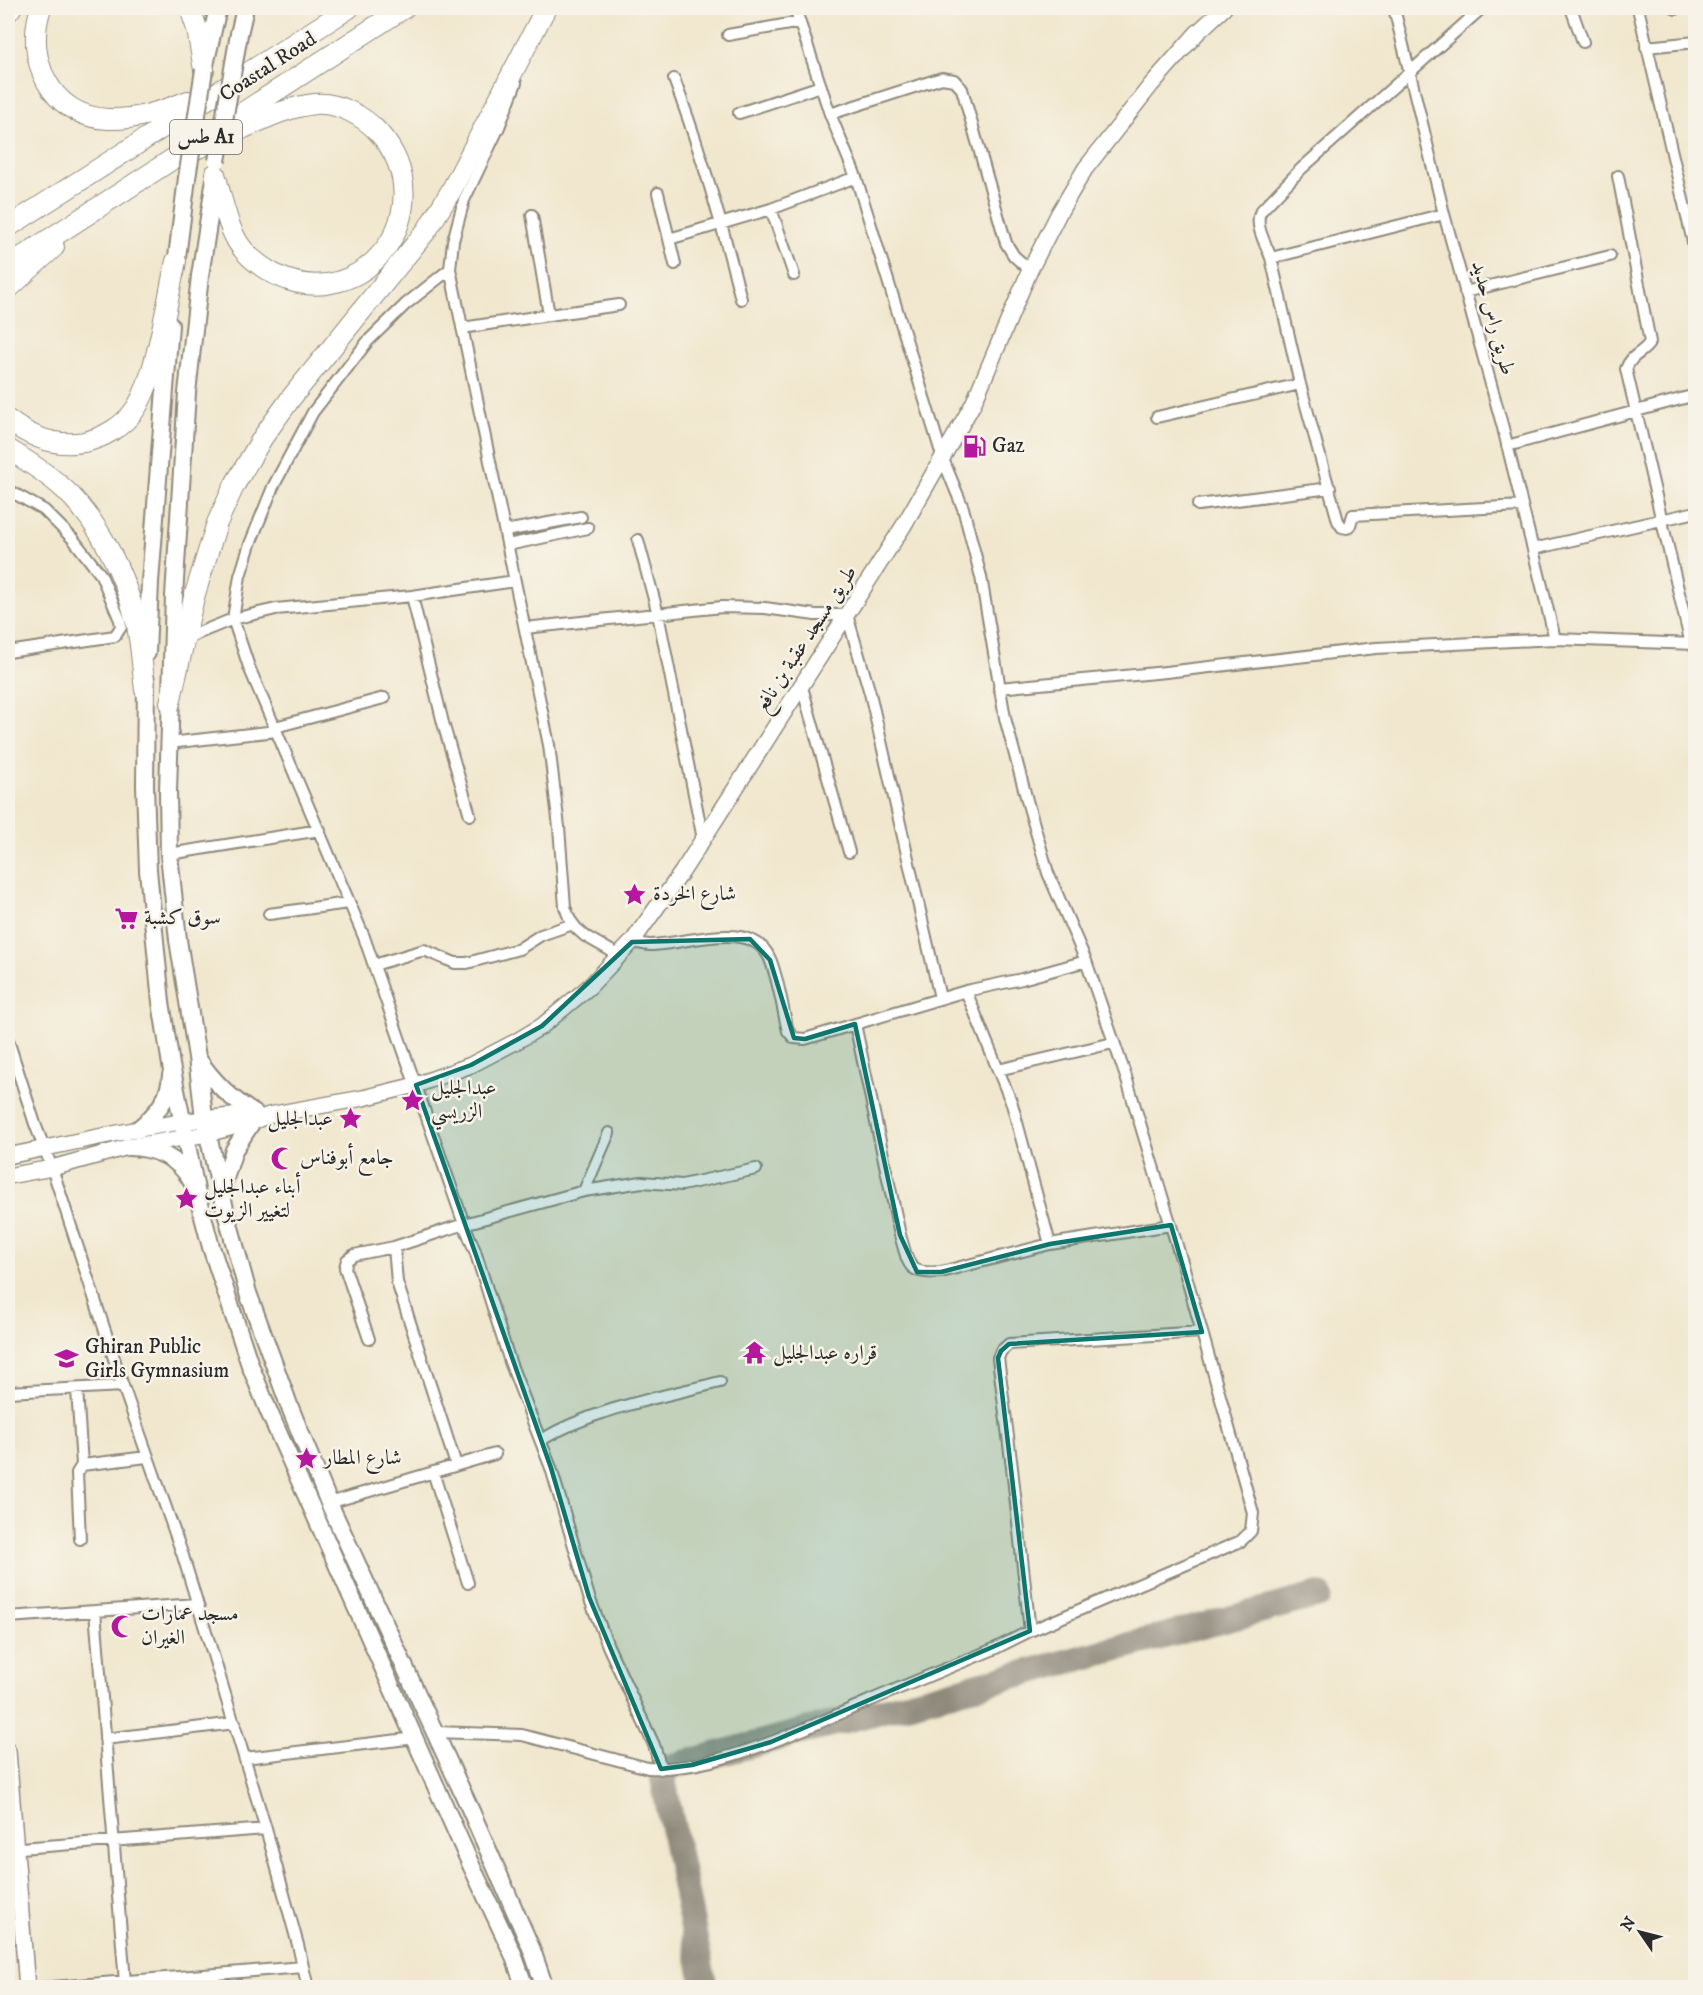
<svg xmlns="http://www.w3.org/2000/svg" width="1703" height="1995" viewBox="0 0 1703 1995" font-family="'IM FELL DW Pica',Amiri,serif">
	<rect width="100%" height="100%" fill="#f7f3e8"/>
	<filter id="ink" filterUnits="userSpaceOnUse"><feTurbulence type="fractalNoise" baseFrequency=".0167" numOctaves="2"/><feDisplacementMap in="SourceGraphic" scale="12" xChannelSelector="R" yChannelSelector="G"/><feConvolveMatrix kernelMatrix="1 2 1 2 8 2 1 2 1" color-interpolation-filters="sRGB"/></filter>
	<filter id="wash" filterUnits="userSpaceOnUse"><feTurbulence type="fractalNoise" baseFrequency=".008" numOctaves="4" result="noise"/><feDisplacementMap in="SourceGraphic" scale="24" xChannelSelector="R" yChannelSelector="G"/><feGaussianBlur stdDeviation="1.35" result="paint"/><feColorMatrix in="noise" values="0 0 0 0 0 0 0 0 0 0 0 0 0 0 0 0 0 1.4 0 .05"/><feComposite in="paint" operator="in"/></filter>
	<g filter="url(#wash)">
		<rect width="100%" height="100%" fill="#f1e7ce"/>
		<path fill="#82da9f" stroke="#568265" stroke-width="1.5" d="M298 1981 299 1987H191Z"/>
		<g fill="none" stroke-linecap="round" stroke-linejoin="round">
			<path stroke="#8e897c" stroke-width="26" d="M705 1988 661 1769 1319 1595"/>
		</g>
	</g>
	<g filter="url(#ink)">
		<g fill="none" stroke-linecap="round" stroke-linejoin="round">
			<defs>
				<path id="street" d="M795 8 830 114 856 177 943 459 963 508 981 577 1005 718 1028 804 1048 873 1086 961 1126 1077 1185 1272 1253 1513 1251 1531 1241 1541 1030 1631
					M1394 8 1444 214 1503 428 1555 639
					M1571 8 1583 42
					M1638 8 1696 255
					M1676 8V9
					M728 35 800 22
					M1646 47 1696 42
					M674 79C701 151 722 224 741 299
					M516 83 499 127 464 200 453 241 450 269 549 745 559 827 565 907 570 920 576 928 585 936 620 956
					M739 113 821 86
					M830 114 942 78 954 80 962 89 1006 243 1014 256 1030 270
					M1618 176 1650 342C1643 354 1632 353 1626 369L1691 644
					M658 193 675 264
					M771 209 794 275
					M1444 214 1271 258 1300 384 1338 521 1342 527 1347 528 1350 525 1353 515 1522 506
					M669 239 771 209 856 177
					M1271 258C1267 246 1253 224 1261 211L1301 169 1482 8
					M450 269 406 304 368 341 313 412 273 487 250 544 240 576 233 619 249 667 364 937 464 1224 475 1251 510 1362 551 1468 589 1597 608 1646 654 1745 661 1769
					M1465 292 1610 256
					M549 315 619 305
					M462 328 549 315 532 215
					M1157 417 1300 384
					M1507 446 1688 397
					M8 490 44 510 73 539 101 575 120 620 121 627 115 636 8 652
					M1198 505 1330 488
					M505 531 581 517
					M638 540 658 614 703 839
					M508 545 588 528
					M1533 549 1696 512
					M412 596 443 723 470 815
					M525 628 722 607 765 608 815 615H847L870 693 940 998
					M184 639 233 619 276 609 412 596 515 581
					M802 687 849 852
					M999 688 1166 672 1376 648 1555 639 1696 644
					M275 727 384 698
					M169 743 277 731
					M169 854 320 830
					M269 914 348 903
					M632 942C638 943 645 945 650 945 683 945 753 917 770 959 779 981 782 1007 788 1031L794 1038 805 1039 966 991 1022 979 1086 961
					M374 965 424 950 455 963H467L519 949 541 935 573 924
					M966 991 1012 1104 1050 1244
					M855 1024 900 1235C909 1264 906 1275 941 1272L1050 1244 1171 1225
					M8 1040 35 1124 52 1168 123 1386 183 1556 266 1829 298 1945 308 1988
					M998 1070 1113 1043
					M584 1191 609 1133
					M394 1247 397 1282 456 1465
					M369 1339 345 1268 347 1260 354 1255 394 1247 464 1224 584 1191 642 1182 682 1185 756 1169
					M77 1389 82 1465
					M8 1392 123 1386
					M541 1440C593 1409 661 1397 720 1382
					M433 1472 468 1583
					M329 1503 495 1454
					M80 1539 77 1473 82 1465 147 1457
					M95 1611 125 1982
					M8 1617 197 1604
					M435 1732 522 1735 648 1768C714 1772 802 1730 862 1704 906 1685 950 1667 994 1649L1030 1631 1012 1468 998 1358 1001 1351 1009 1344 1202 1332
					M105 1739 235 1723
					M245 1758 416 1738
					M8 1849 266 1829
					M40 1988 303 1967"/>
				<path id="secondary" d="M8 1156C89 1139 172 1119 256 1114
					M8 1176 52 1168 128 1147 207 1134 252 1122 269 1115 363 1098 416 1085 471 1065 517 1041 542 1026 589 987 632 942 682 872 904 525 973 404 1030 270 1059 213 1085 169 1151 85 1197 33 1224 8
					M8 1751 27 1988"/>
				<path id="primary" d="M239 34 245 8
					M205 65 218 8
					M215 179 200 276 187 393 174 596 168 791 169 854 178 940 197 1057 204 1118 225 1209 248 1293 289 1405 329 1503 467 1802 532 1950 545 1988
					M175 273 187 178
					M147 653 150 582 170 325
					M146 679 145 786 148 870 161 1002 171 1065 196 1190 211 1247 250 1365 269 1412 471 1865 513 1954 525 1988
					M198 1059C213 1082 231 1099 255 1114
					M137 1130C155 1116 170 1099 171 1075
					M128 1147C155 1147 179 1158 192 1182
					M222 1188 234 1150 252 1122"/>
				<path id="highway" d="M41 8C24 57 50 117 108 119 136 120 163 111 188 101
					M190 8 197 29 204 70
					M8 12 11 8
					M216 130 404 8
					M171 160C195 149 219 139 242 129 266 118 288 107 315 104 338 102 364 116 379 133 446 208 364 318 276 275 259 266 242 253 234 235 225 217 221 194 215 174
					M8 227 349 8
					M8 266 182 153
					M8 289 54 247
					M8 420C30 437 56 447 84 442 103 438 122 427 134 411 156 381 167 300 176 261
					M8 449C27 461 47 473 64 489 99 521 125 575 136 621 141 643 142 667 145 690
					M170 703 194 597 217 523 235 484 263 437 291 398 427 230 451 191 546 8"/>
			</defs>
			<use href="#street" stroke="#8e897c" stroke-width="14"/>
			<use href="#secondary" stroke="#8e897c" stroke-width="18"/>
			<use href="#primary" stroke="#8e897c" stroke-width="20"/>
			<use href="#highway" stroke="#8e897c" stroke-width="22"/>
			<use href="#street" stroke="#fff" stroke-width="10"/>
			<use href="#secondary" stroke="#fff" stroke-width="15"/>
			<use href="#primary" stroke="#fff" stroke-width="16"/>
			<use href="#highway" stroke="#fff" stroke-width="20"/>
			<defs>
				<path id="primary-bridge" d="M217 161 239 34
					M187 178 204 70"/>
			</defs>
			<use href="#primary-bridge" stroke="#8e897c" stroke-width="20" stroke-linecap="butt"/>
			<use href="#primary-bridge" stroke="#fff" stroke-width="16"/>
		</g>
	</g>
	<path fill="#0f766e" fill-opacity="0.2" stroke="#0f766e" stroke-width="4.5" stroke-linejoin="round" d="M750 939 770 960 794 1038 805 1039 855 1024 900 1235 917 1272H941L1050 1244 1171 1225 1202 1332 1009 1344 1001 1351 998 1358 1030 1631 771 1742 692 1765 661 1769 589 1597 551 1468 416 1085 471 1065 542 1026 632 942Z"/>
	<defs>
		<symbol id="fuel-bare" viewBox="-9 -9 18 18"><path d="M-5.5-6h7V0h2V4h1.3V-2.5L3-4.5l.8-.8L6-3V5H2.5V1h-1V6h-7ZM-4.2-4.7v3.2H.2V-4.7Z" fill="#b5179e" stroke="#f7f3e8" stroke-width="2.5" paint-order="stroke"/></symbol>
		<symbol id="sight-bare" viewBox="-9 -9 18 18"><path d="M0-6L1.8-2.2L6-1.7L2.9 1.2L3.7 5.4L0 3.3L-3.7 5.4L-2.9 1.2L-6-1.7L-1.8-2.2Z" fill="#b5179e" stroke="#f7f3e8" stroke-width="2.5" paint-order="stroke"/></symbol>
		<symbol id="supermarket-bare" viewBox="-9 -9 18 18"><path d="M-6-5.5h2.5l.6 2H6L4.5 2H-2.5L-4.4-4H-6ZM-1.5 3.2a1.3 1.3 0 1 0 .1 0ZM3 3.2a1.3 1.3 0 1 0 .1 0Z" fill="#b5179e" stroke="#f7f3e8" stroke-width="2.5" paint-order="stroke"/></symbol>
		<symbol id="mosque-bare" viewBox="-9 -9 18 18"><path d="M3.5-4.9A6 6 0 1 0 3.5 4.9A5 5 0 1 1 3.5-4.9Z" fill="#b5179e" stroke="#f7f3e8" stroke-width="2.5" paint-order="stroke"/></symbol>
		<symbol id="temple-bare" viewBox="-9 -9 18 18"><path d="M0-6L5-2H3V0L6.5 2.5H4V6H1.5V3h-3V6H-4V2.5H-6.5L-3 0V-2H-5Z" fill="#b5179e" stroke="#f7f3e8" stroke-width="2.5" paint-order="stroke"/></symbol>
		<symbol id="school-bare" viewBox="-9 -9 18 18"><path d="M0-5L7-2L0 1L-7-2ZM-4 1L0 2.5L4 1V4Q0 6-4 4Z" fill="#b5179e" stroke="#f7f3e8" stroke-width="2.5" paint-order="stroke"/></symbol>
	</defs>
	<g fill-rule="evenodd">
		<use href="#fuel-bare" x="958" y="430" width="33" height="33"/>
		<use href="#sight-bare" x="618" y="878" width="33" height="33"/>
		<use href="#supermarket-bare" x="110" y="902" width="33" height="33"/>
		<use href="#sight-bare" x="396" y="1084" width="33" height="33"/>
		<use href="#sight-bare" x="334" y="1102" width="33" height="33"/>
		<use href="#mosque-bare" x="266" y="1142" width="33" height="33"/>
		<use href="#sight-bare" x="170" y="1182" width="33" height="33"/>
		<use href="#temple-bare" x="738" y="1336" width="33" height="33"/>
		<use href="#school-bare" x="50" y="1342" width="33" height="33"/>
		<use href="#sight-bare" x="290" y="1442" width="33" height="33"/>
		<use href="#mosque-bare" x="106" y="1610" width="33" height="33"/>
	</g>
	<g text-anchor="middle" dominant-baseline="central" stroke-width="5" stroke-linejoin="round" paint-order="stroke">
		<rect fill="#f7f3e8" stroke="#686764" stroke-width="1.5" x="170" y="120" width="72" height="34" rx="4.5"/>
		<g font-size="20" font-weight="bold" fill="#2b2b2b">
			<text x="206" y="137">طس A1</text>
		</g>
		<g font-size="21" fill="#2b2b2b" stroke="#f7f3e8">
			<text transform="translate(268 67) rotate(-33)">Coastal Road</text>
			<text transform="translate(1493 318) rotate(75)">طريق راس حديد</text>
			<text transform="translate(806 639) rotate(-57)">طريق مسجد عقبة بن نافع</text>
		</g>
		<g font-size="21" fill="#2b2b2b" stroke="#f7f3e8" text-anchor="start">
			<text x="992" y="446">Gaz</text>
			<text x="653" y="894">شارع الخردة</text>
			<text x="144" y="918">سوق كشبة</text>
			<text x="431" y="1088">عبدالجليل<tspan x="431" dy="24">الزريسي</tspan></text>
			<text x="333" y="1119" text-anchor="end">عبدالجليل</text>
			<text x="300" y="1158">جامع أبوفناس</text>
			<text x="204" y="1187">أبناء عبدالجليل<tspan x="204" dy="24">لتغيير الزيوت</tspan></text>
			<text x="85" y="1347">Ghiran Public<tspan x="85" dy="24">Girls Gymnasium</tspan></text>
			<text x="773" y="1353">قراره عبدالجليل</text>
			<text x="324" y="1458">شارع المطار</text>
			<text x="141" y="1614">مسجد عمارات<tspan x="141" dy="24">الغيران</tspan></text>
		</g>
	</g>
	<rect width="1703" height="1995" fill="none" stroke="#f7f3e8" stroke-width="30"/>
	<g transform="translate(1640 1932) rotate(305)" stroke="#f7f3e8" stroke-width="4.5" paint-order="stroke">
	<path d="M0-4.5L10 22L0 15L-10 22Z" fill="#2b2b2b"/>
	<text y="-9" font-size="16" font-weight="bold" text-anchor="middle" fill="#2b2b2b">N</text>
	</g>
</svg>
